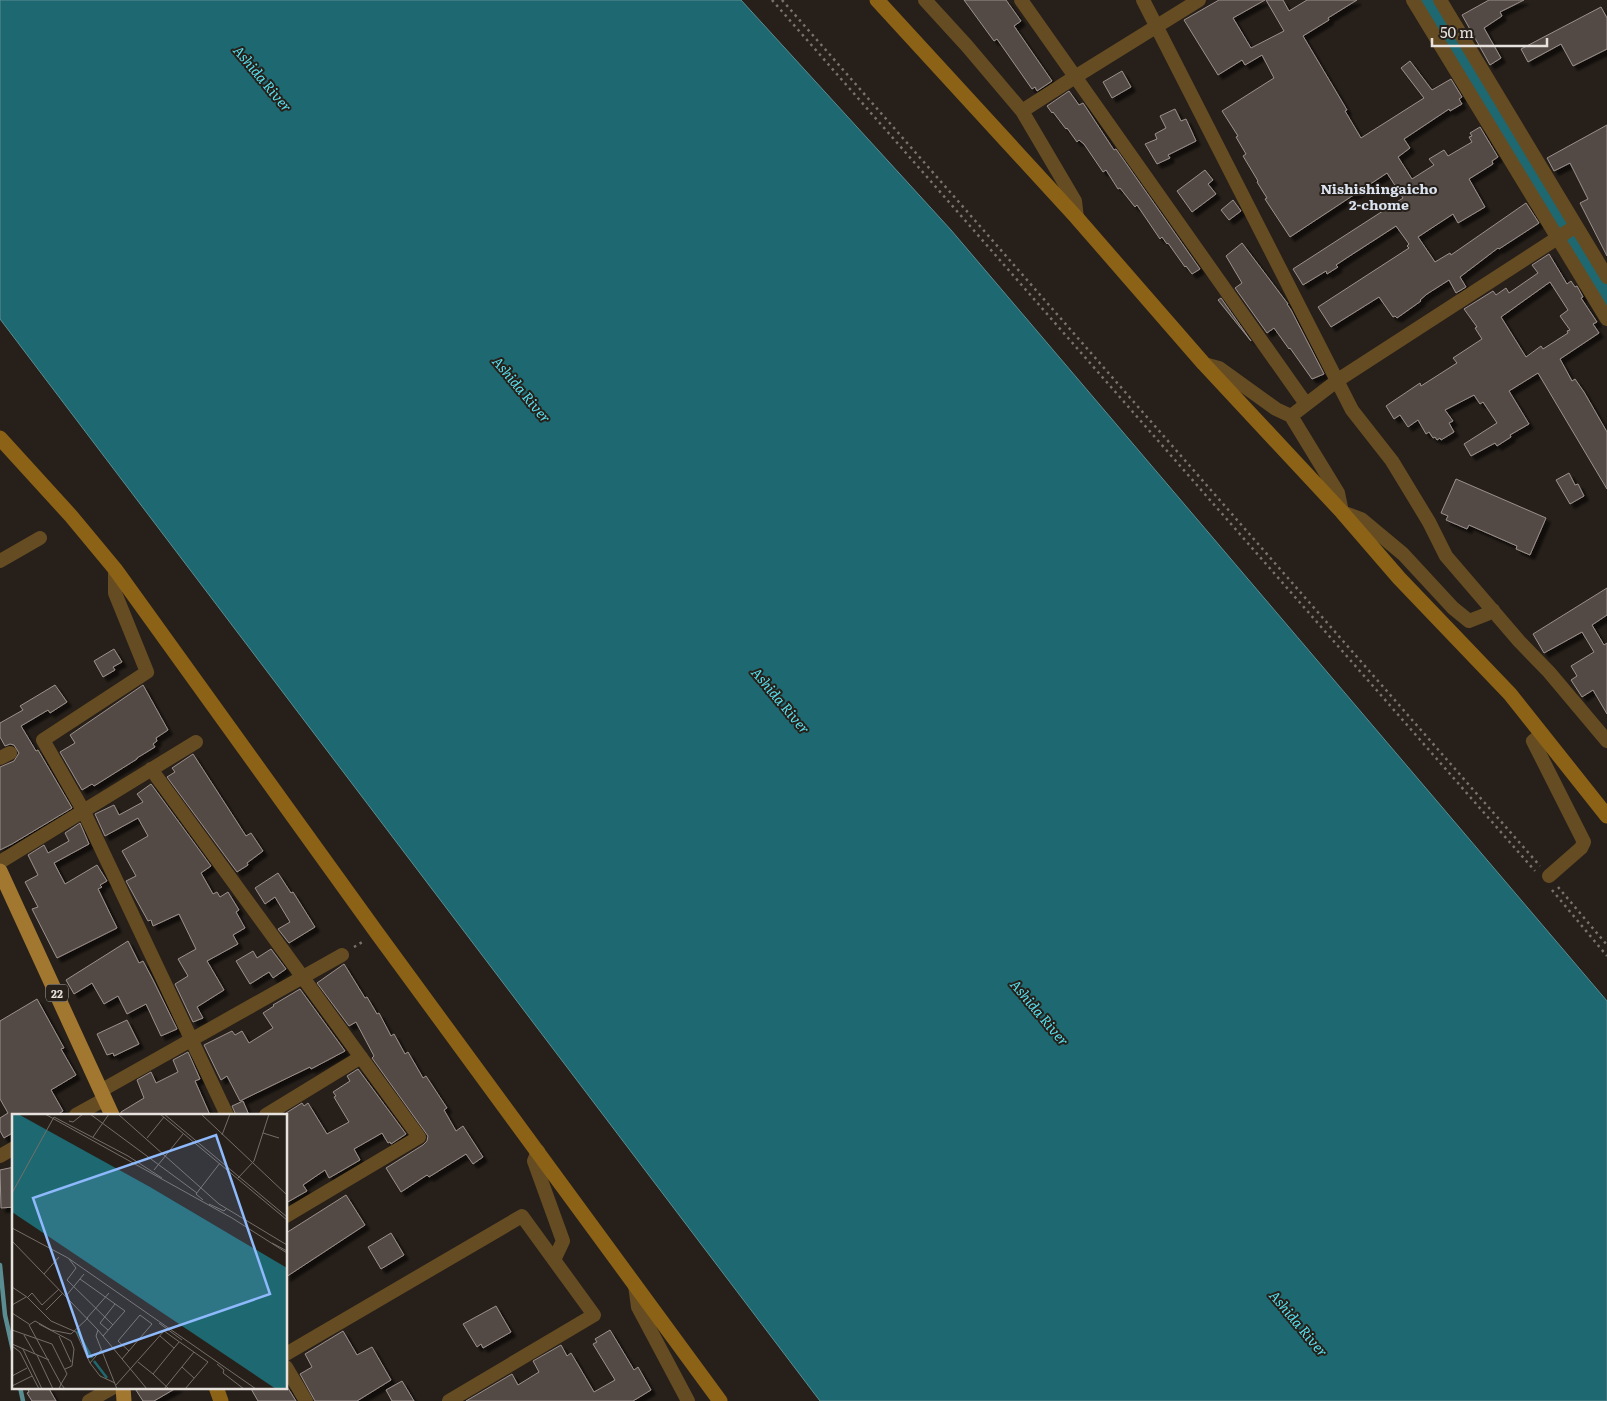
<svg xmlns="http://www.w3.org/2000/svg" width="1607" height="1401" viewBox="0 0 1607 1401" font-family="Literata,serif">
	<defs>
		<filter id="shadow"><feDropShadow dx="4.5" dy="4.5" stdDeviation="1" flood-color="#0009"/></filter>
	</defs>
	<rect width="100%" height="100%" fill="#27201a"/>
	<path fill="#1e6971" stroke="#5a8d92" d="M0 0H741L951 230 1607 1001V1401H820L0 319Z"/>
	<g fill="none" stroke-linecap="round" stroke-linejoin="round">
		<path stroke="#5a8d92" stroke-width="4.5" d="M0 1265 5 1315 14 1355
			M20 1387 23 1401"/>
		<path stroke="#1e6971" stroke-width="16" d="M1425 0 1607 300"/>
	</g>
	<path fill="#534945" stroke="#9c918c" fill-rule="evenodd" filter="url(#shadow)" d="M964 0H1006L1021 21 1014 26 1052 81 1037 91 1035 87 1032 89 997 39 994 41Z
		M1219 0H1265L1233 18 1251 48 1284 31 1266 0H1283L1289 11 1307 0H1357L1328 18 1329 20 1303 36 1347 110 1345 111 1361 138 1424 98 1401 68 1410 61 1432 90 1451 79 1462 97 1459 99 1462 104 1450 111 1449 109 1404 139 1410 148 1398 157 1412 179 1434 165 1429 159 1444 150 1448 156 1472 142 1469 137 1472 136 1470 133 1480 127 1498 157 1492 161 1493 164 1469 179 1485 207 1458 223 1453 214 1418 237 1435 262 1450 253 1451 255 1526 203 1539 223 1499 249 1498 248 1460 277 1466 287 1456 293 1449 280 1427 294 1420 300 1421 301 1397 318 1395 316 1393 317 1379 297 1331 327 1318 307 1409 248 1407 246 1409 244 1396 226 1345 259 1336 265 1338 267 1327 274 1326 271 1303 285 1293 269 1403 198 1387 173 1290 237 1265 199 1267 198 1257 182 1258 181 1243 156 1246 154 1236 137 1238 136 1222 111 1274 78 1262 55 1245 65 1242 60 1218 75 1184 20Z
		M1489 0H1524L1500 12 1502 16 1484 28 1501 58 1490 65 1462 15Z
		M1601 7 1607 18V49L1573 66 1561 44 1528 62 1521 49Z
		M1122 71 1131 87 1112 98 1103 82Z
		M1069 91 1079 105 1083 103 1114 150 1116 149 1200 269 1192 274 1186 266 1185 267 1168 243 1167 244 1162 237 1160 239 1137 205 1135 207 1120 188 1118 189 1106 170 1103 172 1084 144 1079 140 1077 142 1067 128 1066 129 1053 112 1052 113 1047 106Z
		M1175 109 1181 121 1186 119 1196 141 1168 155 1170 158 1157 164 1145 144 1157 139 1155 134 1166 128 1160 116Z
		M1607 125V256L1580 203 1588 199 1570 163 1554 171 1547 158Z
		M1205 170 1213 180 1208 184 1216 194 1192 212 1177 191Z
		M1233 200 1241 211 1229 220 1221 210Z
		M1242 243 1288 304H1287L1291 310 1324 374 1312 379 1290 348 1289 349 1274 328 1267 333 1235 288 1242 283 1226 256Z
		M1549 254 1567 284 1571 281 1575 287 1577 286 1583 297 1581 298 1597 322 1593 324 1599 333 1560 359 1572 381 1575 379 1584 392 1607 432V489L1538 373 1509 391 1529 424 1510 435 1511 437 1497 446 1495 443 1471 456 1464 444 1497 423 1483 402 1480 404 1474 395 1445 410 1453 421 1449 423 1454 432 1441 440 1440 438 1437 440 1435 437 1433 438 1429 432 1426 434 1418 420 1408 427 1400 415 1394 419 1386 406 1420 383 1421 386 1457 363 1453 358 1482 339 1475 328 1477 327 1464 309 1493 291 1496 295 1506 288 1509 293 1538 273 1532 265ZM1550 282 1568 310 1560 316 1570 330 1567 331 1568 333 1543 349 1541 346 1526 357 1501 317Z
		M1221 298 1251 341 1218 300Z
		M1569 473 1575 485 1578 484 1584 496 1570 504 1556 480Z
		M1456 479 1546 518 1530 555 1516 549 1517 546 1469 525 1467 529 1446 520 1448 516 1441 513Z
		M1607 588V615L1592 625 1604 645 1607 643V714L1593 690 1582 697 1571 680 1577 676 1571 666 1594 652 1582 632 1544 653 1533 634Z
		M114 649 122 662 113 667 115 670 103 677 94 661Z
		M55 685 67 702 50 713 48 710 21 726 36 751 38 750 72 808 12 844 0 850V767L14 761 19 753 14 745 10 744 5 746 0 737V723L23 710 20 706Z
		M143 685 168 730 156 738 157 741 153 744 155 747 137 758V759L94 786 92 784 82 790 60 752 75 743 70 735Z
		M193 754 246 836 251 833 263 851 247 863 248 865 237 872 167 777 175 772 172 768Z
		M151 784 211 866 201 873 213 894 217 892 220 897 228 892 239 910 236 912 245 928 233 935 238 944 207 961 224 990 197 1007 203 1018 193 1022 175 984 188 976 178 959 196 949 179 914 153 926 151 920 148 921 126 881 136 876 122 851 148 836 138 818 105 836 95 814 114 805 119 815 143 802 137 794Z
		M80 823 89 844 54 863 65 884 97 865 107 881 100 885 102 887 98 889 117 928 57 958 32 909 38 907 25 882 38 875 28 855 44 845 48 853 69 841 65 833Z
		M278 873 291 893 293 892 315 927 289 943 278 929 290 922 275 897 265 904 255 888Z
		M128 941 139 963 143 961 153 980 177 1029 161 1036 146 1004 127 1014 118 996 104 1004 92 983 74 994 66 980Z
		M271 949 286 969 273 978 269 972 250 984 236 961 253 951 257 958Z
		M344 964 365 998 367 997 377 1014 379 1013 391 1036 394 1034 405 1054 408 1052 423 1078 426 1076 447 1108 444 1110 456 1131 463 1126 483 1157 473 1164 466 1154 429 1177 427 1175 401 1192 386 1168 423 1145 427 1141 428 1136 372 1058 374 1056 356 1022 349 1026 317 983Z
		M300 989 345 1051 311 1069 310 1067 240 1101 227 1076 221 1080 204 1045 232 1031 235 1035 242 1031 249 1043 273 1028 263 1013 274 1006 273 1005Z
		M37 999 64 1048 61 1049 76 1075 51 1090 63 1111 57 1115H14V1132L4 1138 0 1131V1118L8 1113 0 1099V1021Z
		M127 1020 139 1044 114 1056 113 1053 107 1055 97 1034Z
		M188 1052 200 1079 195 1081 210 1115H121V1112L144 1098 137 1080 151 1072 156 1083 178 1072 173 1060Z
		M358 1069 406 1134 391 1144 390 1142 388 1143 382 1133 354 1149 360 1160 329 1178 325 1170 303 1185 307 1191 286 1203V1113L302 1103 304 1106 308 1103 327 1134 349 1122 334 1097 336 1096 333 1092 350 1081 347 1076Z
		M243 1101 249 1115H236L232 1106Z
		M14 1167V1207L1 1208 0 1170Z
		M346 1195 365 1225 286 1277V1233Z
		M391 1233 404 1255 381 1269 368 1247Z
		M496 1306 511 1332 483 1348 481 1344 477 1347 463 1324Z
		M610 1330 634 1370 638 1367 651 1390 633 1401H466L512 1374 518 1385 539 1372 533 1361 561 1345 567 1356 571 1353 594 1392 615 1380 593 1344 597 1342 595 1339Z
		M343 1331 357 1355 372 1347 391 1380 357 1401H315L300 1374 312 1367 305 1354Z
		M402 1381 414 1401H392L386 1390Z
		M286 1385 296 1401H258L250 1387H286Z
		M27 1387H48L56 1401H32L27 1393 29 1392Z
		M134 1387H178L154 1401H143Z"/>
	<g fill="none" stroke-linecap="round" stroke-linejoin="round">
		<path stroke="#78726d" stroke-width="2.5" stroke-dasharray="2.5 4" stroke-linecap="butt" d="M772 0 1535 871
			M782 0 1540 866
			M1558 887 1607 945
			M1552 890 1607 956
			M354 947 364 941"/>
		<path stroke="#664c22" stroke-width="14" d="M925 0 967 46 1022 111 1075 201 1077 218
			M1021 0 1306 404
			M1143 0 1352 410 1392 461 1429 522 1446 556 1519 641 1549 672 1607 741
			M1413 0 1607 319
			M1440 0 1607 277
			M1022 111 1075 77 1199 0
			M1204 364 1219 368 1276 409 1291 416
			M0 561 40 538
			M115 569V593L147 672 43 740 83 810 227 1115
			M1493 610 1487 614 1469 621 1453 608 1403 554 1361 519 1342 512 1338 493 1291 416 1338 380 1576 226
			M1542 734 1533 741 1584 842 1581 848 1549 876
			M0 758 10 753
			M151 769 419 1137 286 1216
			M0 862 196 742
			M102 1090 342 955
			M76 1115 105 1099
			M266 1115 361 1057
			M538 1151 534 1161 563 1241 554 1260
			M0 1156 14 1148
			M635 1285 638 1307 688 1401
			M286 1354 522 1216 594 1315 449 1401
			M286 1367 306 1401
			M89 1401 114 1387"/>
		<path stroke="#8c6216" stroke-width="15" d="M877 0 1077 218 1204 364 1342 512 1399 578 1510 694 1607 816
			M0 438 71 516 115 569 377 933 720 1401
			M216 1387 221 1401"/>
		<path stroke="#a27730" stroke-width="15" d="M0 871 112 1115
			M123 1387 124 1401"/>
	</g>
	<g text-anchor="middle" dominant-baseline="central" stroke-width="4" stroke-linejoin="round" paint-order="stroke">
		<rect fill="#27201a" stroke="#ada8a3" stroke-width="1" x="46" y="984.5" width="22" height="17" rx="4"/>
		<g font-size="11" font-weight="bold" fill="#e7e2de">
			<text x="57" y="993">22</text>
		</g>
		<g font-size="14" font-style="italic" fill="#56e1f0" stroke="#27201a">
			<text transform="translate(263 78) rotate(50)">Ashida River</text>
			<text transform="translate(522 389) rotate(50)">Ashida River</text>
			<text transform="translate(781 700) rotate(50)">Ashida River</text>
			<text transform="translate(1040 1012) rotate(50)">Ashida River</text>
			<text transform="translate(1299 1323) rotate(50)">Ashida River</text>
		</g>
		<g font-size="14" font-weight="bold" fill="#dce4f2" stroke="#27201a">
			<text x="1379" y="188">Nishishingaicho<tspan x="1379" dy="16">2-chome</tspan></text>
		</g>
	</g>
	<g transform="translate(12 1114)">
		<rect width="275" height="275" fill="#27201a"/>
		<path d="M0 0H6L138 73 275 154V275H264L0 98Z" fill="#1e6971"/>
		<path fill="none" stroke="#1e6971" stroke-width="2.5" d="M65 217 80 244M82 247 95 264"/>
		<path fill="none" stroke="#746e68" stroke-width="1" d="M33 0 220 104 275 139M78 0 185 79M106 0 207 90 275 131M148 0 275 106M152 0 275 103M189 0 275 81M57 7 61 8 71 0M251 19 267 24M210 21 218 0M81 23 97 0M135 24 152 3M142 56 171 20M226 64 242 47 257 0M0 79 42 3 116 42 150 64M191 86 184 80 208 49M197 90 212 97 214 95M0 114 56 144 244 275M0 127 86 216 84 222 105 275M260 129 275 137M57 145 64 154 55 166 101 211M32 160 47 143M68 165 113 197 91 222M0 173 15 183 39 207 64 218 78 249 88 262 103 269M54 182 72 160M16 183 20 179 30 191 47 175M0 191 14 183M34 196 51 179M0 199 17 210M75 204 97 179M147 209 170 226M27 210 59 227 62 235 60 252 53 255M0 216 40 230 55 260 49 270 53 275M86 216 135 275M96 216 88 209 103 190M12 221 23 240M47 222 59 248M148 222 162 234M0 230 37 246M0 232 8 238 27 275M11 235 30 275M25 241 41 275M110 245 140 210 128 201 106 227 117 237M126 248 141 260M78 249 89 236M205 250 212 256 211 259 232 275M170 253 182 264M0 262 15 254M104 271 152 217 196 248 173 275M0 272 20 262M47 275 49 270 17 211 23 207 39 216 59 220 76 204M152 275 182 238M157 275 141 260 167 228"/>
		<path fill="#8eb9fc" fill-opacity="0.15" stroke="#8eb9fc" stroke-width="2.5" d="M204 21 258 180 76 243 21 84Z"/>
		<rect width="275" height="275" fill="none" stroke="#e7e2de" stroke-width="2.5"/>
	</g>
	<path d="M1432 38v8h115v-8" fill="none" stroke="#e7e2de" stroke-width="2.5"/>
	<text x="1440" y="38" font-size="15" fill="#e7e2de" stroke="#27201a" stroke-width="4" paint-order="stroke">50 m</text>
</svg>
